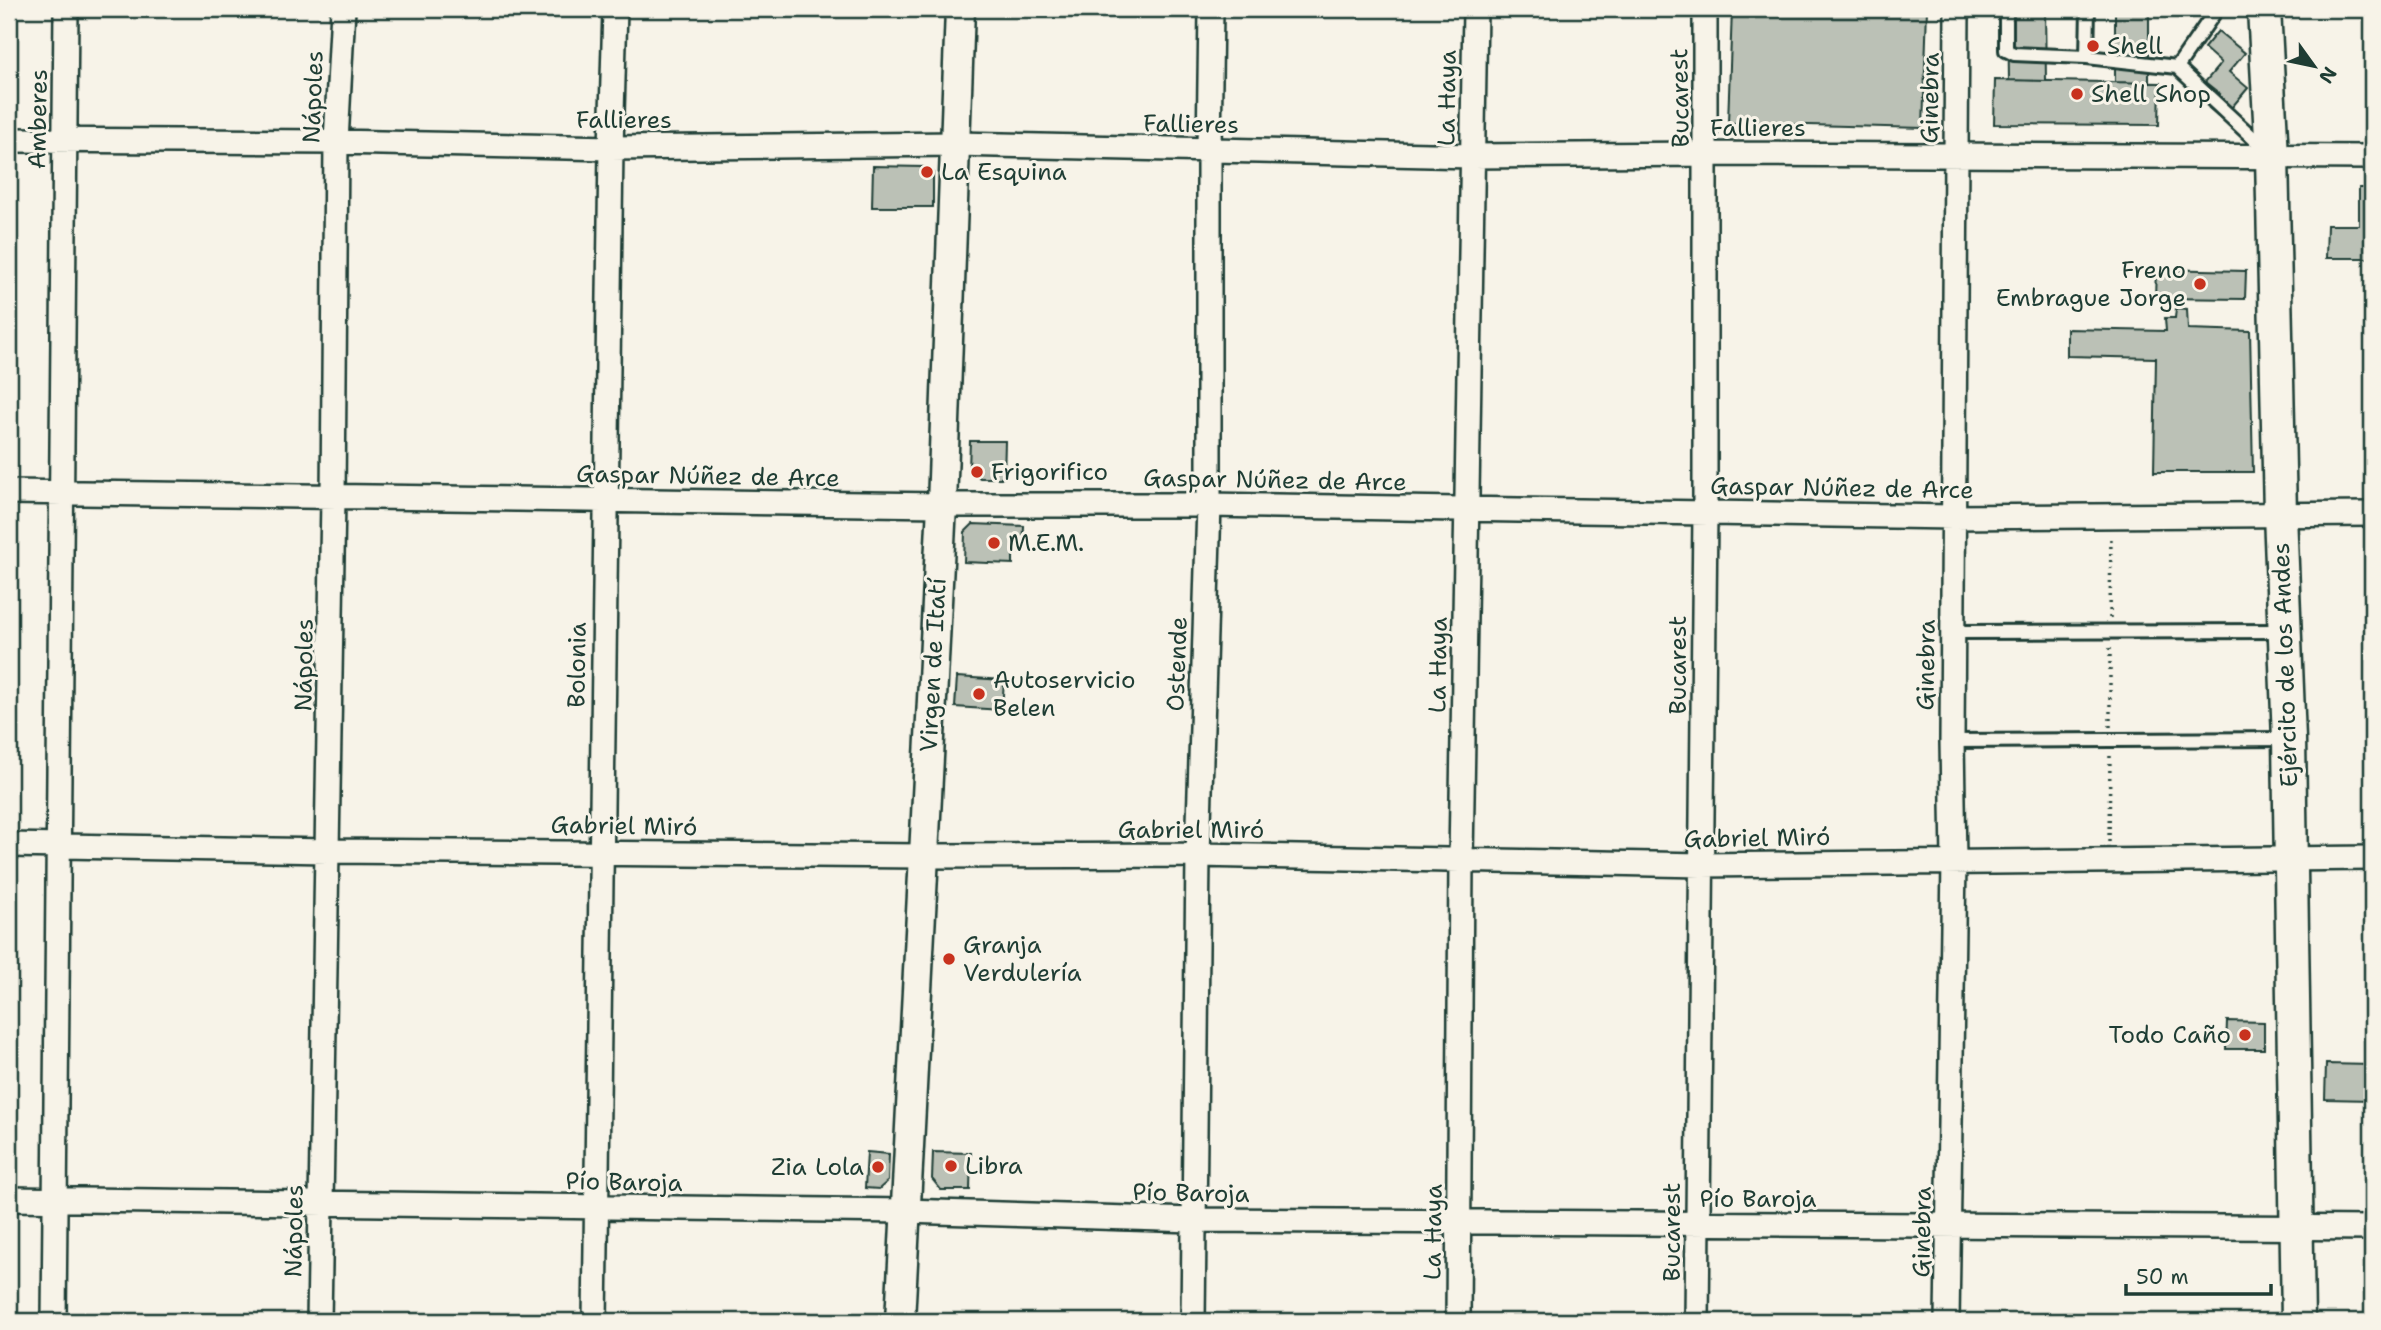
<svg xmlns="http://www.w3.org/2000/svg" width="2381" height="1330" viewBox="0 0 2381 1330" font-family="'Shantell Sans',sans-serif">
	<rect width="100%" height="100%" fill="#f7f3e8"/>
	<filter id="ink" filterUnits="userSpaceOnUse"><feTurbulence type="fractalNoise" baseFrequency=".0143" numOctaves="2"/><feDisplacementMap in="SourceGraphic" scale="14" xChannelSelector="R" yChannelSelector="G"/><feConvolveMatrix kernelMatrix="1 2 1 2 8 2 1 2 1" color-interpolation-filters="sRGB"/></filter>
	<g filter="url(#ink)">
		<path fill="#bbc1b6" stroke="#1f3d34" stroke-width="2" d="M1732 9H1927L1923 128 1728 123Z
			M2008 9H2045L2046 81 2009 80Z
			M2115 9H2149V83L2115 82Z
			M2218 31 2245 53 2229 72 2248 88 2222 119 2209 108 2220 94 2205 82 2221 63 2204 48Z
			M1995 80 2160 83 2159 125 1994 124Z
			M873 166 924 167 933 173V207H872Z
			M2359 188H2372V258H2326L2327 225H2359Z
			M2156 269 2246 271 2245 299 2155 298Z
			M2176 308 2187 309 2188 329 2250 331 2253 472H2154L2156 358 2067 356V329L2166 331 2165 318H2175Z
			M970 441H1005L1004 478H980L969 469Z
			M973 524 1024 526 1023 553H1013V564L964 562 965 532Z
			M957 677 1004 680 1002 710 955 707Z
			M2227 1021 2264 1022V1049H2226Z
			M2326 1064 2372 1065V1100L2325 1099Z
			M867 1152 889 1154 888 1181 879 1189 865 1188Z
			M933 1152 971 1153 970 1190H941L932 1179Z"/>
		<g fill="none" stroke-linecap="round" stroke-linejoin="round">
			<defs>
				<path id="service" d="M2003 9 2006 14V50L2014 54 2087 57 2177 67 2266 150
					M2087 57 2088 9
					M2177 67 2217 9
					M1954 632 2286 631
					M1952 741 2287 739"/>
				<path id="minor" d="M9 140 336 142 611 148 956 144 1472 156 1706 154 2372 157
					M9 492 942 505H1209L1953 517 2372 514
					M9 845 328 851 923 856 1198 855 1702 865 2372 858
					M9 1199 905 1211 1194 1220 2372 1228
					M54 1321 66 9
					M319 1321 333 498 336 142 343 9
					M595 1321 611 148 615 9
					M1193 1321 1198 855 1209 505V150L1211 9
					M1458 1321 1461 859 1475 9
					M1697 1321 1705 512V9
					M1947 1321 1954 861 1952 741 1957 9"/>
				<path id="tertiary" d="M900 1321 942 505 960 9"/>
				<path id="secondary" d="M2264 9 2272 156 2280 514 2289 739 2298 1321"/>
			</defs>
			<use href="#service" stroke="#1f3d34" stroke-width="18"/>
			<use href="#minor" stroke="#1f3d34" stroke-width="28"/>
			<use href="#tertiary" stroke="#1f3d34" stroke-width="33"/>
			<use href="#secondary" stroke="#1f3d34" stroke-width="37"/>
			<path stroke="#1f3d34" stroke-width="3.5" stroke-dasharray="2 5" stroke-linecap="butt" d="M2110 618 2111 535
				M2110 727V647
				M2109 842 2110 756"/>
			<use href="#service" stroke="#f7f3e8" stroke-width="12"/>
			<use href="#minor" stroke="#f7f3e8" stroke-width="23"/>
			<use href="#tertiary" stroke="#f7f3e8" stroke-width="28"/>
			<use href="#secondary" stroke="#f7f3e8" stroke-width="32"/>
		</g>
	</g>
	<g fill="#c8321e" stroke="#f7f3e8" stroke-width="2.5">
		<circle cx="2093" cy="46" r="7"/>
		<circle cx="2077" cy="94" r="7"/>
		<circle cx="927" cy="172" r="7"/>
		<circle cx="2200" cy="284" r="7"/>
		<circle cx="977" cy="472" r="7"/>
		<circle cx="994" cy="543" r="7"/>
		<circle cx="979" cy="694" r="7"/>
		<circle cx="949" cy="959" r="7"/>
		<circle cx="2245" cy="1035" r="7"/>
		<circle cx="951" cy="1166" r="7"/>
		<circle cx="878" cy="1167" r="7"/>
	</g>
	<g text-anchor="middle" dominant-baseline="central" stroke-width="6" stroke-linejoin="round" paint-order="stroke">
		<g font-size="24" fill="#1f3d34" stroke="#f7f3e8" text-anchor="start">
			<text x="2107" y="46">Shell</text>
			<text x="2091" y="94">Shell Shop</text>
			<text x="941" y="172">La Esquina</text>
			<text x="2186" y="270" text-anchor="end">Freno<tspan x="2186" dy="28">Embrague Jorge</tspan></text>
			<text x="991" y="472">Frigorifico</text>
			<text x="1008" y="543">M.E.M.</text>
			<text x="993" y="680">Autoservicio<tspan x="993" dy="28">Belen</tspan></text>
			<text x="963" y="945">Granja<tspan x="963" dy="28">Verdulería</tspan></text>
			<text x="2231" y="1035" text-anchor="end">Todo Caño</text>
			<text x="965" y="1166">Libra</text>
			<text x="864" y="1167" text-anchor="end">Zia Lola</text>
		</g>
		<g font-size="24" fill="#1f3d34" stroke="#f7f3e8">
			<text transform="translate(313 97) rotate(-88)">Nápoles</text>
			<text transform="translate(1447 98) rotate(-89)">La Haya</text>
			<text transform="translate(1680 98) rotate(-91)">Bucarest</text>
			<text transform="translate(1930 98) rotate(-89)">Ginebra</text>
			<text transform="translate(38 119) rotate(-89)">Amberes</text>
			<text x="624" y="120">Fallieres</text>
			<text transform="translate(1191 124) rotate(1)">Fallieres</text>
			<text x="1758" y="128">Fallieres</text>
			<text transform="translate(708 476) rotate(1)">Gaspar Núñez de Arce</text>
			<text transform="translate(1275 480) rotate(1)">Gaspar Núñez de Arce</text>
			<text transform="translate(1842 488) rotate(1)">Gaspar Núñez de Arce</text>
			<text transform="translate(1177 664) rotate(-88)">Ostende</text>
			<text transform="translate(304 665) rotate(-89)">Nápoles</text>
			<text transform="translate(577 665) rotate(-89)">Bolonia</text>
			<text transform="translate(933 665) rotate(-87)">Virgen de Itatí</text>
			<text transform="translate(1438 665) rotate(-89)">La Haya</text>
			<text transform="translate(1678 665) rotate(-90)">Bucarest</text>
			<text transform="translate(1926 665) rotate(-89)">Ginebra</text>
			<text transform="translate(2285 665) rotate(-92)">Ejército de los Andes</text>
			<text transform="translate(624 826) rotate(1)">Gabriel Miró</text>
			<text x="1191" y="830">Gabriel Miró</text>
			<text transform="translate(1757 838) rotate(-1)">Gabriel Miró</text>
			<text transform="translate(624 1182) rotate(1)">Pío Baroja</text>
			<text transform="translate(1191 1193) rotate(1)">Pío Baroja</text>
			<text x="1758" y="1199">Pío Baroja</text>
			<text transform="translate(294 1231) rotate(-89)">Nápoles</text>
			<text transform="translate(1433 1232) rotate(-89)">La Haya</text>
			<text transform="translate(1672 1232) rotate(-90)">Bucarest</text>
			<text transform="translate(1922 1232) rotate(-89)">Ginebra</text>
		</g>
	</g>
	<rect width="2381" height="1330" fill="none" stroke="#f7f3e8" stroke-width="35"/>
	<rect x="18" y="18" width="2346" height="1295" fill="none" stroke="#1f3d34" stroke-width="2.5" filter="url(#ink)"/>
	<g transform="translate(2314 66) rotate(123)" stroke="#f7f3e8" stroke-width="5" paint-order="stroke">
	<path d="M0-5L12 26L0 18L-12 26Z" fill="#1f3d34"/>
	<text y="-10" font-size="19" font-weight="bold" text-anchor="middle" fill="#1f3d34">N</text>
	</g>
	<path d="M2126 1284v10h145v-10" fill="none" stroke="#1f3d34" stroke-width="3.5"/>
	<text x="2136" y="1284" font-size="21" fill="#1f3d34" stroke="#f7f3e8" stroke-width="5" paint-order="stroke">50 m</text>
</svg>
